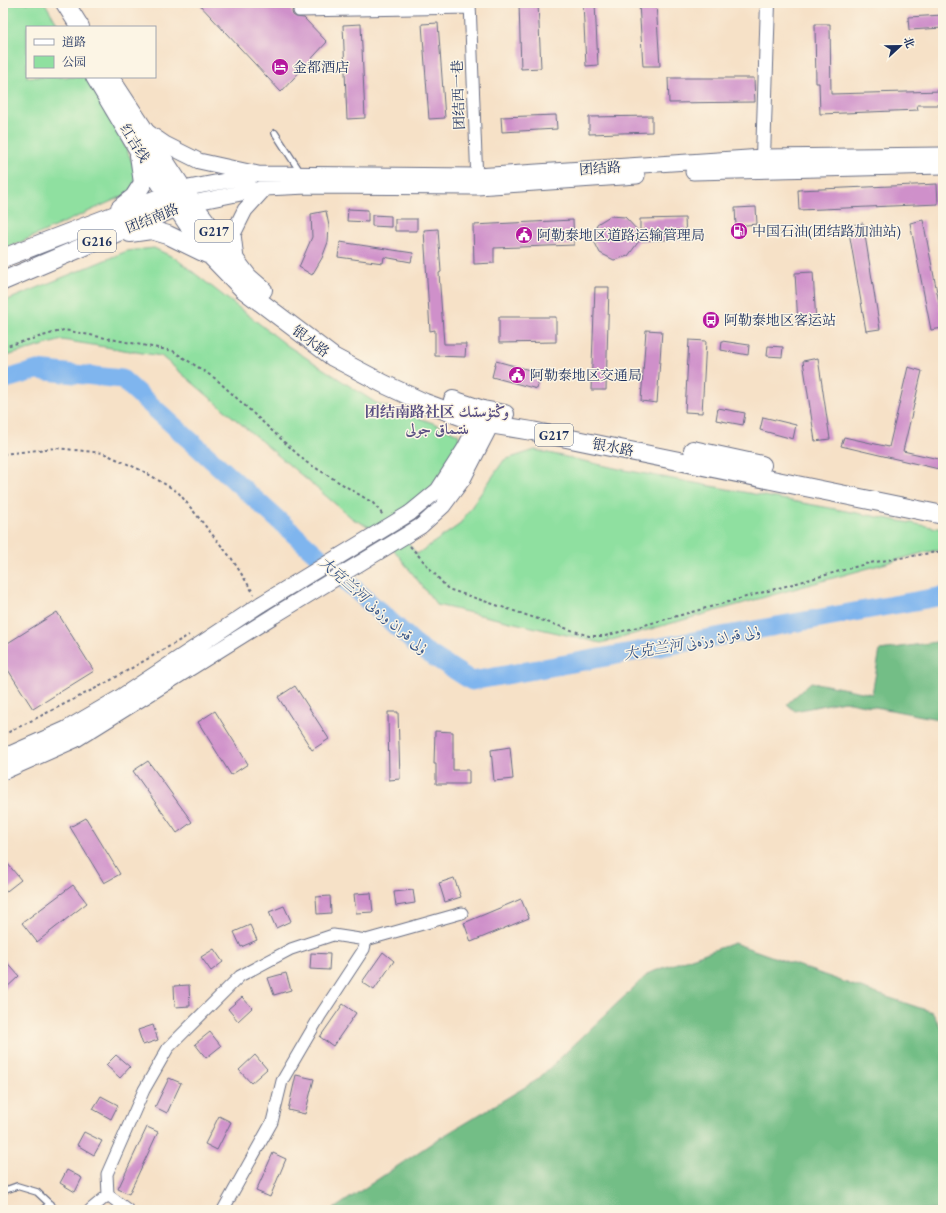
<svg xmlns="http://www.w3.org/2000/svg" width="946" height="1213" viewBox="0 0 946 1213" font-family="'EB Garamond',Amiri,'Noto Serif SC',serif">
	<rect width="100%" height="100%" fill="#fcf5e5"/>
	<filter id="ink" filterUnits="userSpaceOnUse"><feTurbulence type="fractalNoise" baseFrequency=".025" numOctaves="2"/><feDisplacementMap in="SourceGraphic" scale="8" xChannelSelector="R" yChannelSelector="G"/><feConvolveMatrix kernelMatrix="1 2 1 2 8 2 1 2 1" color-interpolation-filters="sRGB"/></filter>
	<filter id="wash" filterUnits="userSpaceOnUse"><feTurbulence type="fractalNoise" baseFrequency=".012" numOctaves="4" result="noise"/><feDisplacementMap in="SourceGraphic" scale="16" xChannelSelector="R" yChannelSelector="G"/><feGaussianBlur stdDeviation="0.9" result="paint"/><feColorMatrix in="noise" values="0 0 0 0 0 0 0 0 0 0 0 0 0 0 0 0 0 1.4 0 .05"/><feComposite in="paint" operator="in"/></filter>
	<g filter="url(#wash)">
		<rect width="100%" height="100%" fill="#f6e1c7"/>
		<path fill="#8fe0a0" stroke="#55887f" d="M3 3H45L59 27H27V77H87L126 148 136 171 134 191 3 250Z
			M154 248 175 258 288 346 376 403 433 423 458 434 460 444 431 488 390 521 417 554 459 525 504 460 535 450 619 469 943 529V550L926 552 601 643 437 605 380 532 353 519 161 356 62 340 3 357V302L127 251Z"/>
		<path fill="#73be86" stroke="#477672" d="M943 641V720L844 701 795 711 787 704 811 682 872 694 880 650Z
			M734 943 875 993 932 1012 943 1031V1210H332L435 1141 537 1080 649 973Z"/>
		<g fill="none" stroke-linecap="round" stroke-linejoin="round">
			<path stroke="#7fb5ee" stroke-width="19" d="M3 380 37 370 122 379 420 648 472 681 943 596"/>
		</g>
		<g id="blocks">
			<path fill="#cf90ca" d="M198 3H289L293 7 292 12 293 15 296 17 304 18 327 42 281 92Z
				M519 3H538L541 68 521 69Z
				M583 3H595L598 65 586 66Z
				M656 3 660 66H643L639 4Z
				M943 15V28L909 30 908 17Z
				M438 23 445 118 429 119 422 24Z
				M361 24 365 118 347 119 343 25Z
				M815 24H830L831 94 943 91V105H917L918 110 820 114 819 83H816Z
				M668 78H754L755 102 669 103Z
				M556 115 557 129 502 132 501 117Z
				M652 116V132L589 134V117Z
				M937 184 938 204 799 210 798 190Z
				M756 207 757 224 736 226 735 208Z
				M348 209 368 210V222L347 221Z
				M326 211 329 226 328 242 322 258 312 275 299 267 312 237 311 214Z
				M372 215 391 216V227L372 226Z
				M610 216 625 217 640 233V219L685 218 686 239 639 241 628 256 614 260 600 253 593 239 597 224Z
				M395 219H417V231H395Z
				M573 220 574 245 494 248V263L474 264 473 225Z
				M923 220 943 323V328L931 330 910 223Z
				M863 223 880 329 866 331 848 226Z
				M438 229 441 272 439 273 444 344H466L465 357 435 356V330L430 331 424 230Z
				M340 242 413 253 411 262 384 257 383 263 338 257Z
				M813 272 816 323 798 324 795 273Z
				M595 287H609L606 390H591Z
				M499 317H556V342L499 343Z
				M646 330 662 331 657 403 641 401Z
				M689 340 706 341 702 413 685 412Z
				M722 341 749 345 748 355 721 350Z
				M768 346 783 347 782 357 767 356Z
				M818 358 830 439 815 441 803 361Z
				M496 361 541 373 537 389 492 377Z
				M908 367 922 371 903 451 943 460V470L841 446 844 437 889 447Z
				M718 408 745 413 743 425 716 420Z
				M763 417 796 425 793 439 760 430Z
				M57 612 94 671 33 709 3 662V646Z
				M295 686 329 739 312 750 278 697Z
				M215 711 248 764 231 775 198 722Z
				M388 712H398L400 779 389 780Z
				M435 731 453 732V770H469V784H436V764H434Z
				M510 747 513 779 494 781 491 750Z
				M148 761 192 822 177 833 133 771Z
				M86 818 120 874 104 883 70 827Z
				M3 858 21 880 3 894Z
				M454 878 461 897 445 902 439 883Z
				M73 885 87 903 37 942 22 923Z
				M413 890 415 903 396 906 394 892Z
				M371 893 373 912 356 913 354 894Z
				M330 896 331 913 317 914 316 897Z
				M521 899 529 918 471 942 464 923Z
				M284 906 291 921 276 928 269 912Z
				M250 925 257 940 241 947 234 932Z
				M214 949 223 962 211 971 201 957Z
				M383 952 394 961 374 990 362 982Z
				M311 953 330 954 329 970 310 969Z
				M3 958 19 976 3 991Z
				M286 973 291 990 274 995 268 978Z
				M189 985 190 1006 175 1007 174 986Z
				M242 997 252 1008 238 1021 228 1009Z
				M343 1004 356 1013 333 1046 320 1037Z
				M153 1025 158 1040 143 1045 138 1030Z
				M210 1032 221 1046 206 1058 195 1044Z
				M116 1055 130 1067 120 1078 106 1065Z
				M255 1055 267 1069 251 1083 239 1070Z
				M296 1075 314 1079 305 1114 288 1110Z
				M169 1078 181 1083 167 1113 155 1107Z
				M101 1096 118 1105 111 1119 93 1109Z
				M219 1116 231 1122 217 1150 205 1144Z
				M147 1127 158 1132 129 1194 118 1189Z
				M84 1132 102 1141 94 1155 77 1145Z
				M273 1153 286 1159 270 1197 256 1191Z
				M67 1170 82 1178 75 1192 60 1183Z"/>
		</g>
	</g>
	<g filter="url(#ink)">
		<use href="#blocks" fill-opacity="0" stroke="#686d83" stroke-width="1"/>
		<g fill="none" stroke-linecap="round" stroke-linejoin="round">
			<defs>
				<path id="service" d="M275 133 301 173
					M3 1191 17 1186 37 1192 56 1210
					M42 1210 50 1204"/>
				<path id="minor" d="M470 3 477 182
					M299 11 470 8
					M90 1210 108 1195
					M128 1210 108 1195 107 1174 144 1090 168 1048 240 976 291 949 333 935 366 940
					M223 1210 272 1122 282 1081 320 1016 364 949 366 940 462 913"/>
				<path id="tertiary" d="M764 169 763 157 768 3"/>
				<path id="secondary" d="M146 131 165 144 199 161 258 174 476 176 763 157 943 155
					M693 172 943 166
					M183 189 251 176
					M192 203 265 188 307 186 477 187 637 176
					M236 259 233 234 245 210 265 188
					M410 513 438 490 465 448 482 413
					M421 526 443 506 463 479 496 415
					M3 757 66 729 119 698 261 604
					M3 772 75 740 275 615"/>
				<path id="trunk" d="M65 3 80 27
					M95 77 139 151 193 232 210 255 243 289 333 357 384 384 425 403 477 422 532 431 943 515
					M112 81 192 203 248 277 263 290
					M120 208 134 197 143 183 139 155
					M130 233 151 230 168 235 207 254
					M3 258 178 191
					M3 281 177 207 187 204
					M453 400 483 410 505 414
					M693 450 762 465"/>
			</defs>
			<use href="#service" stroke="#686d83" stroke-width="8"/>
			<use href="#minor" stroke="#686d83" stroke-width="13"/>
			<use href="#tertiary" stroke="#686d83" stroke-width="16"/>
			<use href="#secondary" stroke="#686d83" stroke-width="17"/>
			<use href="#trunk" stroke="#686d83" stroke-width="20"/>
			<path stroke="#686d83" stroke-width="2" stroke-dasharray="3 3" stroke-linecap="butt" d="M3 347 64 330 173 351 216 379 306 462 373 503 383 515
				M3 454 56 448 103 453 143 471 178 492 232 559 254 594
				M410 546 448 589 589 636H605L869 563 943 551
				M3 735 104 684 189 635"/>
			<use href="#service" stroke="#fff" stroke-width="5.5"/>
			<use href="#minor" stroke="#fff" stroke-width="11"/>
			<use href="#tertiary" stroke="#fff" stroke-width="14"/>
			<use href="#secondary" stroke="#fff" stroke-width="15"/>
			<use href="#trunk" stroke="#fff" stroke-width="18"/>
			<defs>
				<path id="secondary-bridge" d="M261 604 410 513
					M275 615 421 526"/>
			</defs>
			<use href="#secondary-bridge" stroke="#686d83" stroke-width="17" stroke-linecap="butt"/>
			<use href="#secondary-bridge" stroke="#fff" stroke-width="15"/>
		</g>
	</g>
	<defs>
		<symbol id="hotel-disc" viewBox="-11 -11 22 22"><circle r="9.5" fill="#b5179e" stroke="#fcf5e5"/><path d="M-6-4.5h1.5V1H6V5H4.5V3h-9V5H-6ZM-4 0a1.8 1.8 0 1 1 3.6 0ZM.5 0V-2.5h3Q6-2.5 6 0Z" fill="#fff"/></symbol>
		<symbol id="fuel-disc" viewBox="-11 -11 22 22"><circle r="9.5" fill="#b5179e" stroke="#fcf5e5"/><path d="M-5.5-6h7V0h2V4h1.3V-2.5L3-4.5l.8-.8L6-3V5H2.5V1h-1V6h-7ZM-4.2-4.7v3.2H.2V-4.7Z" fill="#fff"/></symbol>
		<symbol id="civic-disc" viewBox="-11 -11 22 22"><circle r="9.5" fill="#b5179e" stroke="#fcf5e5"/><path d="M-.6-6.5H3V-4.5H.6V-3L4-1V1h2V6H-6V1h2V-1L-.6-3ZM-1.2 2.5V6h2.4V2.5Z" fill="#fff"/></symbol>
		<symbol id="bus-disc" viewBox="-11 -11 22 22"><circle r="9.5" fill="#b5179e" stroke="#fcf5e5"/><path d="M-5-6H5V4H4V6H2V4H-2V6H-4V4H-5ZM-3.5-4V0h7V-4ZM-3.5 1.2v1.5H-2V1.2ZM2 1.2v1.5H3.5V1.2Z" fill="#fff"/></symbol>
	</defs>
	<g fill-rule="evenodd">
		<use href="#hotel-disc" x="270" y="57" width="20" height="20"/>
		<use href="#fuel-disc" x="729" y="221" width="20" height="20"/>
		<use href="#civic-disc" x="514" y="225" width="20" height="20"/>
		<use href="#bus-disc" x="701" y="310" width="20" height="20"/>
		<use href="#civic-disc" x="507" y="365" width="20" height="20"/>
	</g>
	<g text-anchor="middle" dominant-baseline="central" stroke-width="3" stroke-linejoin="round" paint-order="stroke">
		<g fill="#fcf5e5" stroke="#5e6a86" stroke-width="1">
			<rect x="195" y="220" width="38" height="22" rx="3"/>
			<rect x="78" y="230" width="38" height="22" rx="3"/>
			<rect x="535" y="424" width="38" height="22" rx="3"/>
		</g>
		<g font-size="13" font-weight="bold" fill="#1b2f5e">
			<text x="214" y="231">G217</text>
			<text x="97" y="241">G216</text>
			<text x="554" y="435">G217</text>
		</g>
		<g font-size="14" fill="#1b2f5e" stroke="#fcf5e5" text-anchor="start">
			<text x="293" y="67">金都酒店</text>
			<text x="752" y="231">中国石油(团结路加油站)</text>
			<text x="537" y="235">阿勒泰地区道路运输管理局</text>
			<text x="724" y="320">阿勒泰地区客运站</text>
			<text x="530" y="375">阿勒泰地区交通局</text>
		</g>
		<g font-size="14" fill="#1b2f5e" stroke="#fcf5e5">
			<text transform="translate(458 95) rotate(-92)">团结西一巷</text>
			<text transform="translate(135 143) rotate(58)">红吉线</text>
			<text transform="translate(600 168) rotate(-4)">团结路</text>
			<text transform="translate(152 218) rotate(-22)">团结南路</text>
			<text transform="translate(311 341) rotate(37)">银水路</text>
			<text transform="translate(613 447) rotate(11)">银水路</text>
		</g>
		<g font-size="15" font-weight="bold" fill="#5a5184" stroke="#fcf5e5">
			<text x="437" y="411">团结南路社区 وڭتۇستىك<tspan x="437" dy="17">ىنتىماق جولى</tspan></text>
		</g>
		<g font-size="15" font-style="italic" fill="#395789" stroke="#fcf5e5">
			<text transform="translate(374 605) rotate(41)">大克兰河 ۇلى قىران وزەنى</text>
			<text transform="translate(692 642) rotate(-10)">大克兰河 ۇلى قىران وزەنى</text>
		</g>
	</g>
	<rect width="946" height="1213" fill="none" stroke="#fcf5e5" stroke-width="16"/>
	<rect x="26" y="26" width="130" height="52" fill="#fcf5e5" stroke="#a2a6af"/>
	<rect x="34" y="39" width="20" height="6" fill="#ffffff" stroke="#a2a6af"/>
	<text x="62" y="46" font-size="12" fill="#1b2f5e">道路</text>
	<rect x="34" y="56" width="20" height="12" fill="#8fe0a0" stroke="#a2a6af"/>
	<text x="62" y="66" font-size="12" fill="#1b2f5e">公园</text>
	<g transform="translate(900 46) rotate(68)" stroke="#fcf5e5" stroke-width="3" paint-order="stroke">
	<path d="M0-3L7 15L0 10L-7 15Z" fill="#1b2f5e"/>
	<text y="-6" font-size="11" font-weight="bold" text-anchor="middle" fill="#1b2f5e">北</text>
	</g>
</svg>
